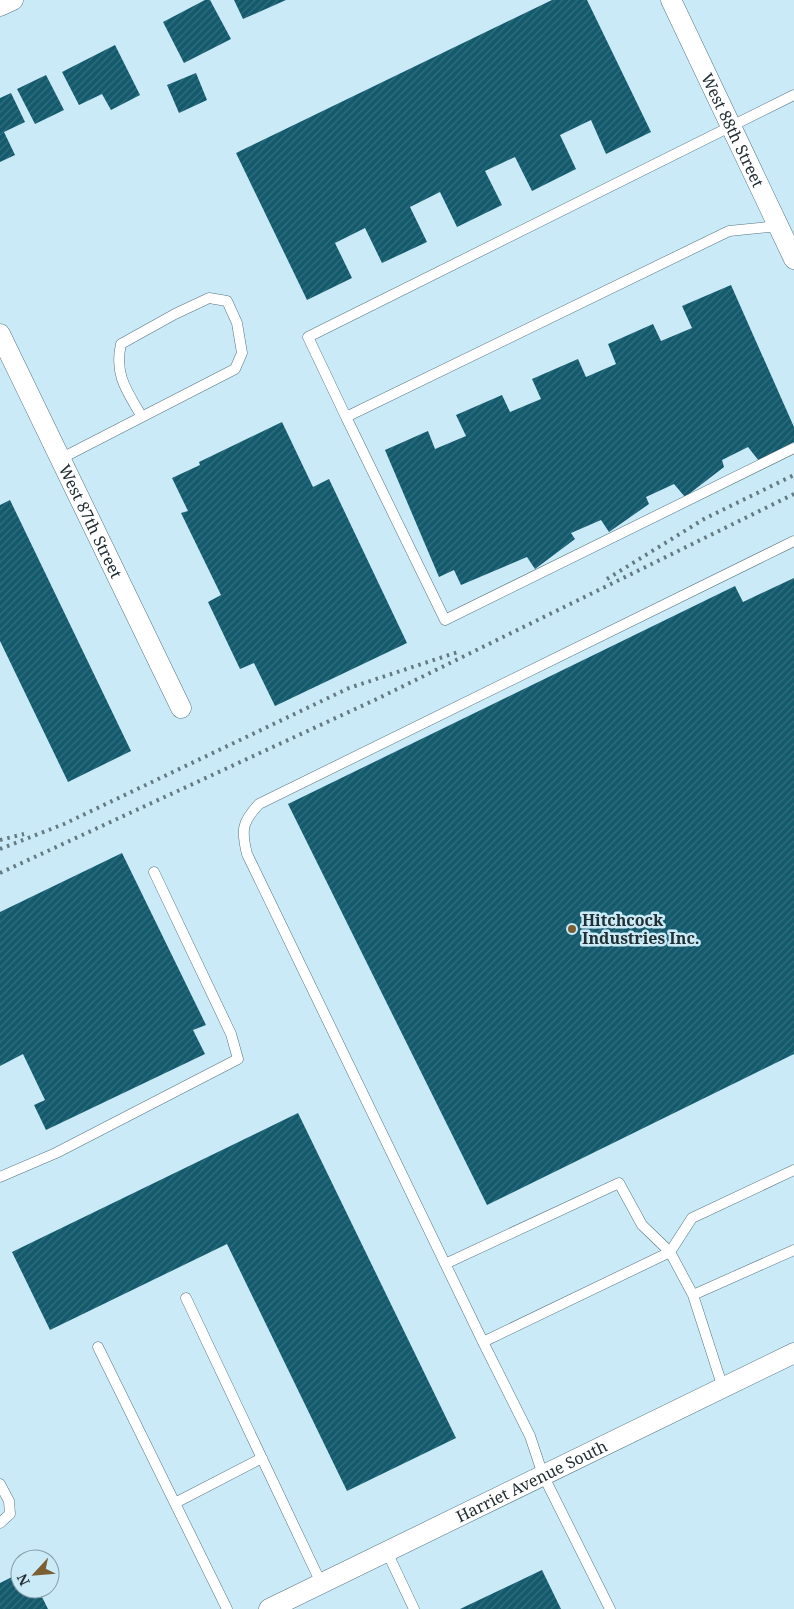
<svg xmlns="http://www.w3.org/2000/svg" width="794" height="1609" viewBox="0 0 794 1609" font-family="'Noto Serif',serif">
	<defs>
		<pattern id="building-hatch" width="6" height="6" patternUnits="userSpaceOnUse" patternTransform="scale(1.25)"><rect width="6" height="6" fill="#135a6d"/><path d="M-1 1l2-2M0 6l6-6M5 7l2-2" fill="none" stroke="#356e7e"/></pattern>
	</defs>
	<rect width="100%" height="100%" fill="#c9eaf6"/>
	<path fill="url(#building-hatch)" d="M205 0H210L231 39 184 63 163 22Z
		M234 0H286L243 19Z
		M552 0H587L651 132 606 154 591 120 560 135 576 169 532 191 515 157 485 171 502 205 457 227 440 192 410 207 427 242 382 263 365 228 335 243 352 278 307 300 236 153Z
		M115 45 140 95 111 110 102 94 79 105 62 72Z
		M196 73 207 100 179 113 167 85Z
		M46 75 64 110 35 124 17 89Z
		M11 93 25 122 4 132 15 155 0 162V98Z
		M731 285 794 427V442L759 461 748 447 722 460 724 467 685 497 674 484 646 497 649 504 609 532 601 520 571 533 575 539 535 569 527 557 461 585 454 570 439 577 385 450 428 431 435 449 466 436 456 415 502 395 510 412 541 399 532 379 578 359 586 377 616 364 608 344 653 324 661 341 692 328 682 306Z
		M282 422 313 487 329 479 407 643 275 706 254 663 240 669 208 602 221 595 181 513 188 511 172 478 200 465 199 462Z
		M10 500 131 751 68 782 0 641V505Z
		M794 578V1054L487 1205 288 804 735 586 743 602Z
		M122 853 206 1025 193 1030 205 1054 46 1130 34 1105 45 1100 23 1054 0 1066V912Z
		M298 1113 456 1438 347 1491 227 1244 50 1330 12 1252Z
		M542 1570 561 1609H460Z
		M20 1573V1589H38L48 1609H0V1583Z"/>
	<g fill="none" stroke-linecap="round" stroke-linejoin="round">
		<defs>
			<path id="service" d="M778 226 729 231 346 417 308 337 794 95
				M346 417 445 620 794 448
				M60 459 235 369 242 353 237 323 227 301 209 298 175 314 121 344C114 375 127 391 142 417
				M0 1177 56 1153 238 1059 231 1034 154 872
				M445 1264 619 1183 642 1225 670 1252 692 1218 794 1170
				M693 1295 723 1388
				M186 1298 321 1583
				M483 1342 247 854C241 830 242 822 259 804L794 541
				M98 1347 227 1609
				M0 1484 9 1501 10 1514 0 1523
				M175 1503 262 1458
				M387 1552 414 1609
				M610 1609 543 1475 530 1436 483 1342 670 1252 693 1295 794 1250"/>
			<g id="minor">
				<path id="s1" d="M671 0 794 259"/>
				<path d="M0 6 13 0"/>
				<path id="s2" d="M0 334 181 708"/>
				<path id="s3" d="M269 1609 794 1353"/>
			</g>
		</defs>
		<use href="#service" stroke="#577680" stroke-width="11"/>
		<use href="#minor" stroke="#577680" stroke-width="21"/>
		<use href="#service" stroke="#fff" stroke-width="10"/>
		<use href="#minor" stroke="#fff" stroke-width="20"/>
		<path stroke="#647980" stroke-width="4" stroke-dasharray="2.5 5" stroke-linecap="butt" d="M607 579 704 519 794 475
			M0 840 24 834
			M0 849 64 824 349 688 461 651
			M0 873 379 698 794 494"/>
	</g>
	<circle fill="#7b5f32" stroke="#c9eaf6" stroke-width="2" cx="572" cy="929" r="5"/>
	<g text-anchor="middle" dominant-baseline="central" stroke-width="5" stroke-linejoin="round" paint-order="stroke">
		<g font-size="16" fill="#212e32" stroke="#c9eaf6">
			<text stroke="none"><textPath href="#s1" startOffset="144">West 88th Street</textPath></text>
			<text stroke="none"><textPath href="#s2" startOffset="208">West 87th Street</textPath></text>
			<text stroke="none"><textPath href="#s3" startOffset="292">Harriet Avenue South</textPath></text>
		</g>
		<g font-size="16" font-weight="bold" fill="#212e32" stroke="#c9eaf6" text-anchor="start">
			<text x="582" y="920">Hitchcock<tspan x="582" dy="18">Industries Inc.</tspan></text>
		</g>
	</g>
	<g transform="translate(35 1574) rotate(244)"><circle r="24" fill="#c9eaf6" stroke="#869fa8"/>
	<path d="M0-4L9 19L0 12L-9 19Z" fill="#7b5f32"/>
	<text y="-8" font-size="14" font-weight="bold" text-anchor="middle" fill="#212e32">N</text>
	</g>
</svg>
